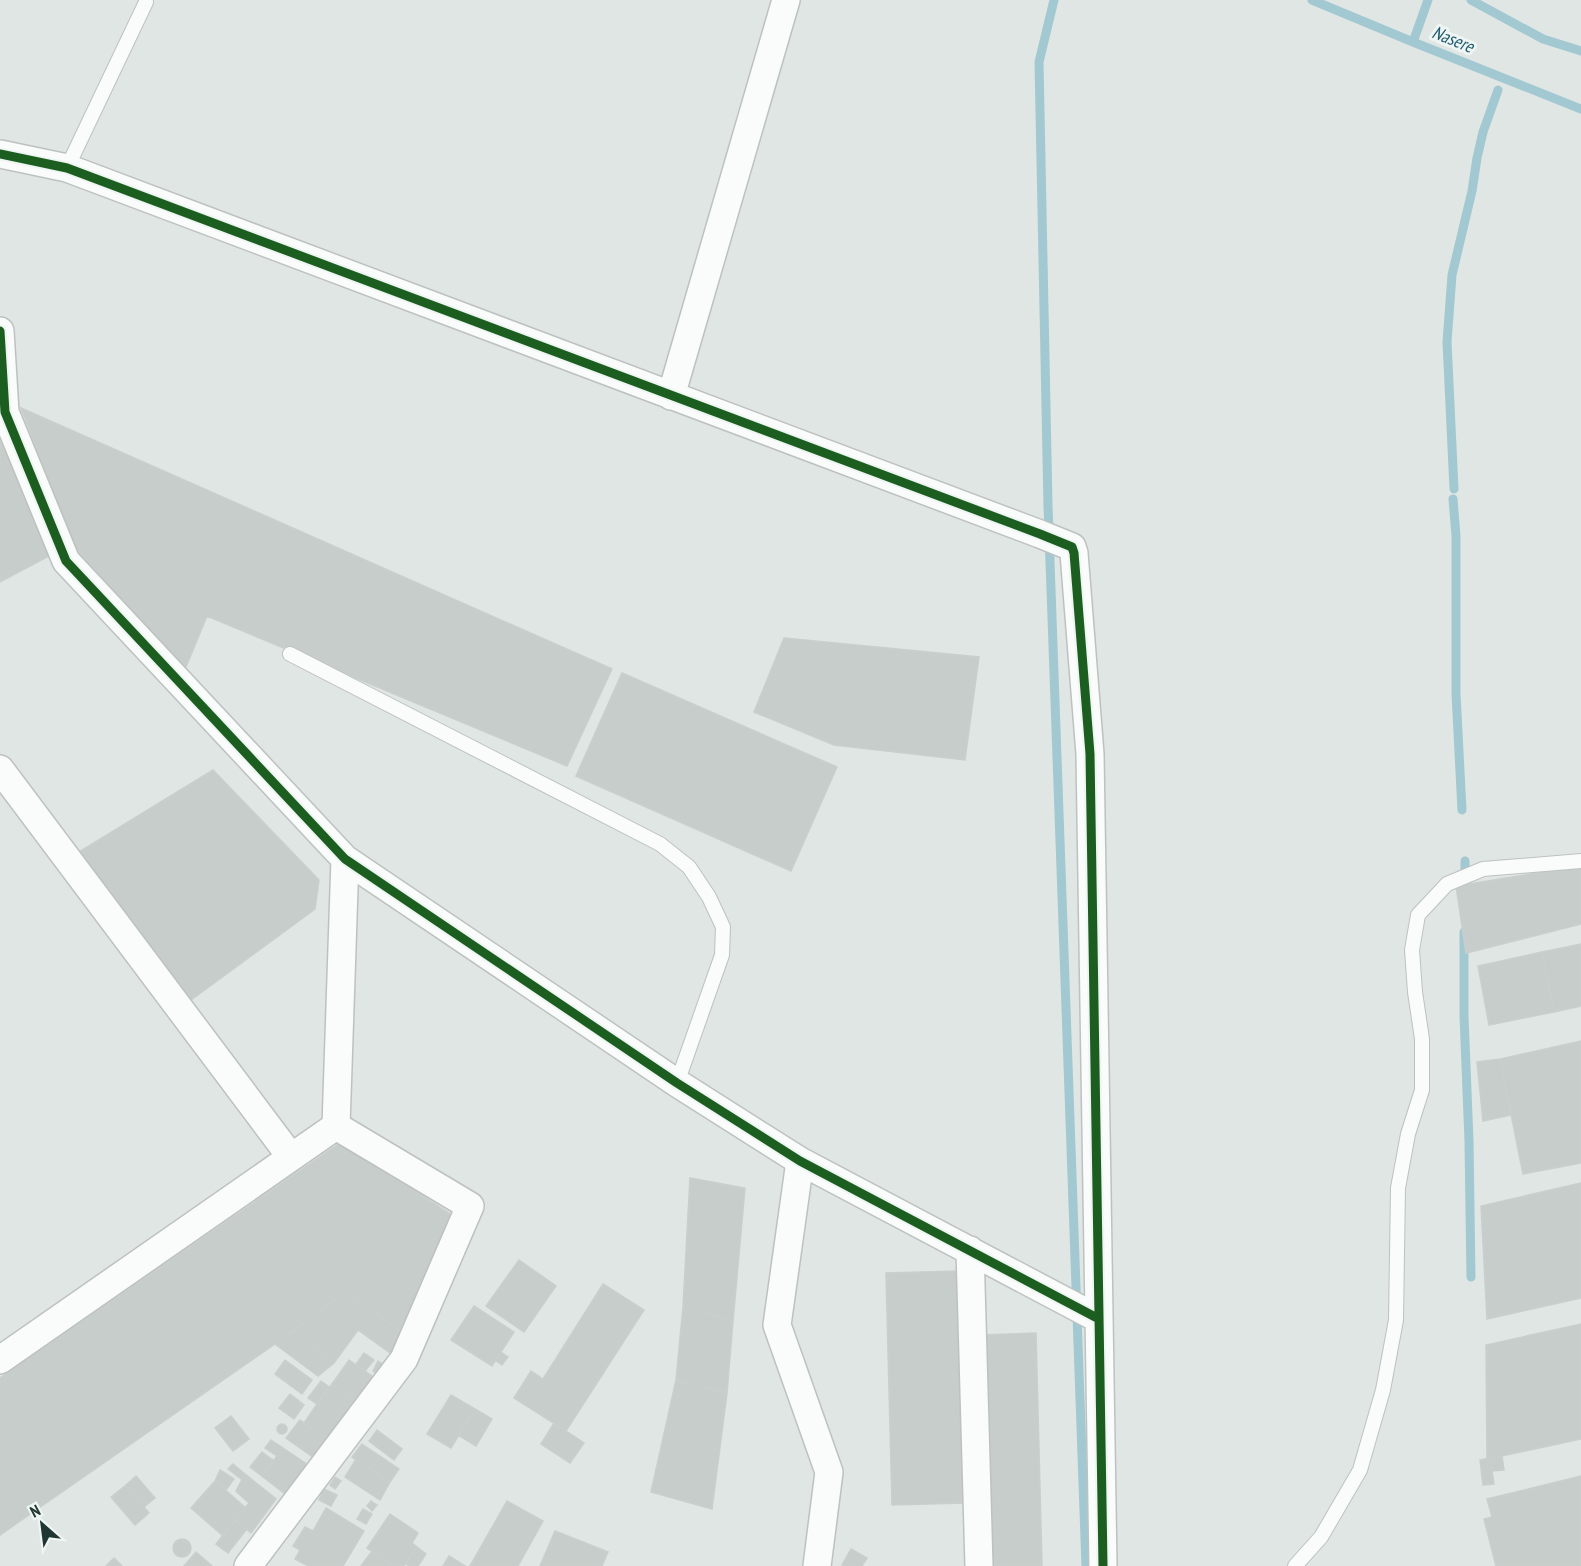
<svg xmlns="http://www.w3.org/2000/svg" width="1581" height="1566" viewBox="0 0 1581 1566" font-family="'PT Sans Narrow',sans-serif">
	<rect width="100%" height="100%" fill="#e0e6e3"/>
	<g fill="none" stroke-linecap="round" stroke-linejoin="round">
		<path stroke="#a2c8d2" stroke-width="9" d="M1054 0 1039 62 1048 506 1086 1566
			M1312 0 1413 42 1581 109
			M1471 0 1543 39 1581 51
			M1413 42 1428 0
			M1454 489 1447 342 1452 275 1472 191 1477 158 1483 132 1498 90
			M1453 499 1456 536V694L1462 810
			M1465 897V861
			M1464 932V1016L1469 1141 1471 1277"/>
	</g>
	<path fill="#c7cdcb" stroke="#c9cfcc" stroke-width="1.5" d="M21 408 612 669 567 766 207 616 183 674 75 548Z
		M0 440 51 555 0 582Z
		M784 638 979 657 965 760 834 745 754 712Z
		M622 673 837 767 791 871 576 776Z
		M213 770 319 880 315 909 191 1000 79 852Z
		M1581 866V924L1466 953 1456 886Z
		M1581 944V1006L1554 1012 1542 952Z
		M1542 952 1554 1012 1489 1025 1478 966Z
		M1581 1041V1163L1523 1174 1500 1059Z
		M1500 1059 1511 1115 1483 1121 1477 1062Z
		M340 1143 455 1217 407 1335 345 1292 275 1344 0 1535V1378Z
		M690 1178 745 1188 733 1321 683 1307Z
		M1581 1183V1298L1487 1319 1481 1206Z
		M519 1260 556 1286 524 1332 486 1306Z
		M959 1271 965 1503 892 1505 886 1273Z
		M603 1284 644 1310 566 1431 514 1398 531 1371 543 1379Z
		M345 1292 407 1335 393 1355 358 1330 334 1363 293 1331Z
		M474 1306 514 1332 492 1366 451 1340Z
		M683 1307 733 1321 727 1393 676 1380Z
		M1581 1324V1439L1487 1459 1486 1345Z
		M293 1331 334 1363 318 1376 275 1344Z
		M1036 1333 1042 1566H986L980 1335Z
		M501 1352 508 1357 502 1365 495 1360Z
		M364 1353 374 1360 365 1371 356 1364Z
		M285 1360 312 1380 302 1394 275 1374Z
		M349 1360 379 1381 361 1405 332 1384Z
		M378 1361 384 1365 378 1374 373 1371Z
		M676 1380 727 1393 712 1509 651 1492Z
		M321 1381 329 1387 317 1404 308 1398Z
		M332 1384 361 1405 347 1425 317 1404Z
		M290 1394 304 1405 294 1419 279 1408Z
		M451 1395 475 1409 451 1448 427 1434Z
		M317 1404 347 1425 334 1444 304 1423Z
		M475 1409 492 1419 476 1446 458 1435Z
		M231 1416 249 1439 233 1451 215 1428Z
		M300 1420 334 1444 320 1462 286 1438Z
		M554 1423 584 1443 570 1463 541 1444Z
		M277 1429a5 5 0 1 1 10 0a5 5 0 1 1-10 0Z
		M377 1430 402 1449 394 1460 369 1441Z
		M271 1440 283 1448 277 1456 265 1448Z
		M362 1444 399 1469 390 1482 352 1457Z
		M283 1448 311 1467 289 1497 262 1476Z
		M262 1452 274 1461 262 1476 250 1467Z
		M1502 1456 1504 1470 1492 1471 1490 1458Z
		M1490 1458 1494 1484 1483 1485 1480 1460Z
		M356 1459 390 1482 380 1500 345 1477Z
		M233 1464 245 1474 241 1479 228 1469Z
		M220 1470 234 1479 226 1490 215 1481Z
		M245 1474 276 1499 251 1533 235 1520 249 1503 236 1491Z
		M136 1476 155 1498 144 1507 126 1485Z
		M1581 1476V1566H1496L1484 1519 1492 1517 1487 1499Z
		M335 1477 341 1481 335 1489 330 1485Z
		M215 1481 246 1508 235 1520 223 1536 191 1508Z
		M126 1485 149 1513 135 1525 111 1497Z
		M324 1489 337 1495 331 1506 319 1500Z
		M371 1501 377 1505 372 1511 367 1506Z
		M507 1501 543 1521 518 1566H470Z
		M326 1508 364 1531 343 1566H308L295 1559 300 1550 293 1546 305 1527 313 1531Z
		M363 1509 372 1514 366 1524 357 1519Z
		M390 1514 418 1533 412 1543 417 1547 404 1566H394L367 1548Z
		M235 1520 246 1530 228 1553 216 1544Z
		M555 1531 608 1552 602 1566H540Z
		M173 1548a9 9 0 1 1 18 0a9 9 0 1 1-18 0Z
		M417 1547 426 1554 418 1566H409L406 1564Z
		M851 1549 867 1558 862 1566H845L842 1565Z
		M372 1551 394 1566H361Z
		M196 1552 212 1566H184Z
		M449 1556 465 1566H443Z
		M114 1558 122 1566H106Z"/>
	<g fill="none" stroke-linecap="round" stroke-linejoin="round">
		<defs>
			<path id="service" d="M67 168 146 2
				M290 654 660 844 689 867 709 897 723 927 722 955 677 1083
				M1295 1566 1321 1537 1360 1470 1383 1390 1396 1320 1398 1188 1408 1134 1422 1090V1039L1415 992 1412 950 1418 915 1447 884 1483 869 1581 861"/>
			<path id="minor" d="M0 154 67 168 1040 534 1072 547 1074 553 1090 754 1103 1566
				M0 331 5 412 66 561 345 859 677 1083 800 1161 1099 1319
				M671 396 786 0
				M0 769 291 1157
				M336 1126 345 859
				M800 1161 777 1325 829 1472 817 1566
				M970 1250 979 1566
				M0 1360 336 1126
				M248 1566 404 1359 470 1206 336 1126"/>
		</defs>
		<use href="#service" stroke="#bdc2c0" stroke-width="16"/>
		<use href="#minor" stroke="#bdc2c0" stroke-width="30"/>
		<use href="#service" stroke="#fafbfb" stroke-width="14"/>
		<use href="#minor" stroke="#fafbfb" stroke-width="27"/>
		<defs>
			<path id="cycleway" d="M0 154 67 168 1040 534 1072 547 1074 553 1090 754 1103 1566
				M0 331 5 412 66 561 345 859 677 1083 800 1161 1099 1319"/>
		</defs>
		<use href="#cycleway" stroke="#eef5f2" stroke-width="13"/>
		<use href="#cycleway" stroke="#1b5e20" stroke-width="9"/>
	</g>
	<g text-anchor="middle" dominant-baseline="central" stroke-width="6" stroke-linejoin="round" paint-order="stroke">
		<g font-size="18" font-style="italic" fill="#1f5b6e" stroke="#eef5f2">
			<text transform="translate(1453 39) rotate(22)">Nasere</text>
		</g>
	</g>
	<g transform="translate(42 1524) rotate(332)" stroke="#eef5f2" stroke-width="4.5" paint-order="stroke">
	<path d="M0-4.5L10 22L0 15L-10 22Z" fill="#203632"/>
	<text y="-9" font-size="16" font-weight="bold" text-anchor="middle" fill="#203632">N</text>
	</g>
</svg>
